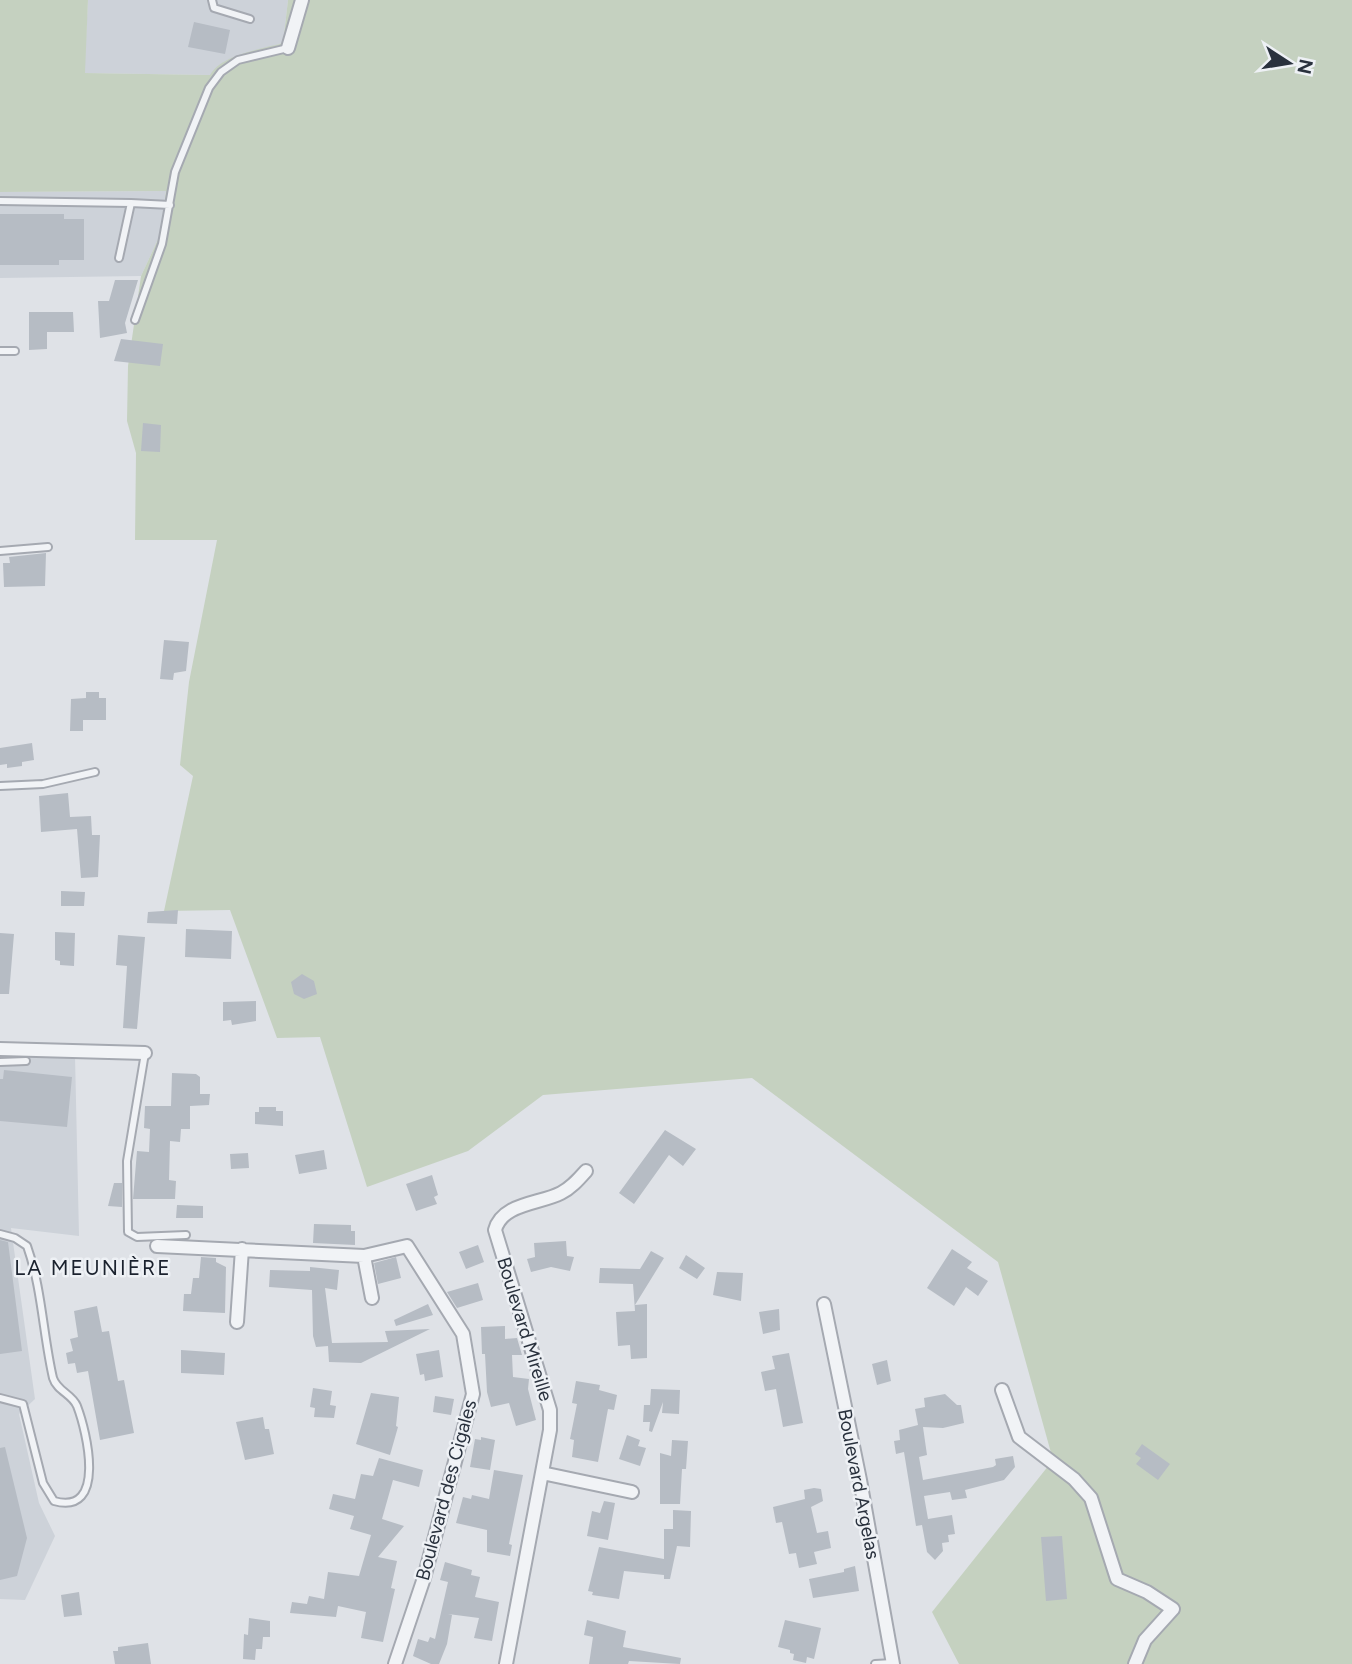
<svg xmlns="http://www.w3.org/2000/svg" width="1352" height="1664" viewBox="0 0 1352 1664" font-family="Figtree,sans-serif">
	<rect width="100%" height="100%" fill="#dfe2e7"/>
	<path fill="#cdd2d9" d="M88 0H288L283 43 232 58 211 75 84 73Z
		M166 191 160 235 141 276 0 278V192Z
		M0 1055 75 1056 79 1236 11 1228 35 1399 19 1414 39 1503 55 1536 25 1600 0 1599Z"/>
	<path fill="#c5d1c0" d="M0 0H88L85 73 210 75C221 55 261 49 283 43L288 0H1352V1664H959L932 1612 1053 1460 998 1262 752 1078 543 1095 468 1151 367 1187 320 1037 277 1038 230 910 164 911 193 776 180 765 189 682 217 540H135L136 453 127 421 128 366 141 276 160 235 166 191 0 192Z"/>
	<path fill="#b6bcc4" d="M194 22 230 30 225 54 188 47Z
		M0 214H64V219H84V260H59V265H0Z
		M115 280H138L125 323 127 333 100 338 98 301H109Z
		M29 312H73L74 332H47V349L29 350Z
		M121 339 163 344 160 366 114 361Z
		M143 423 161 425 160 452 141 451Z
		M46 553 45 586 4 587 3 563H10L9 557Z
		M164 640 189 642 186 671 174 673 173 680 160 679Z
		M86 692H99V698H106V720H83V731H70L71 699 86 698Z
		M32 743 34 760 22 762V766L7 768V764L0 765V748Z
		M68 793 70 817 91 816 92 835H100L98 877 81 878 77 829 41 832 39 796Z
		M61 891 85 892 84 906H61Z
		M178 910 177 924 147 923 148 912Z
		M186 929 232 931 231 959 185 957Z
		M55 932 75 933 74 966 60 965V961L55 960Z
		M0 933 14 934 9 994H0Z
		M118 935 145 937 137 1029 123 1028 127 966 116 965Z
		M302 974 314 981 317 994 304 999 294 994 291 982Z
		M256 1001V1021L232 1025 231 1020 223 1021V1002Z
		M4 1070 72 1077 67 1127 0 1121V1079H3Z
		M172 1073 196 1074 200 1077V1094H210L209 1105 190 1106V1129H181L180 1142 170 1141 169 1180 176 1181 175 1199H133L137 1151 149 1152 150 1129 144 1128 145 1106H171Z
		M259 1107H276V1111H283V1126L255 1124V1112H259Z
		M665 1130 696 1149 683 1166 669 1155 634 1204 619 1193Z
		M324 1150 327 1169 299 1174 295 1155Z
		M248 1153 249 1168 231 1169 230 1154Z
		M432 1175 438 1195 434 1197 437 1204 416 1211 406 1184Z
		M114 1183H122V1207L108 1206Z
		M177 1205 203 1206V1218H176Z
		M314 1224 351 1225V1231H355V1245L313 1243Z
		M0 1240 8 1242 22 1351 0 1354Z
		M566 1241 567 1256 574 1257 570 1271 551 1267 531 1272 527 1259 535 1257 534 1243Z
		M478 1245 484 1262 466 1269 459 1252Z
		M952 1249 972 1262 967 1268 988 1281 978 1296 966 1287 954 1306 927 1288Z
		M651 1251 664 1258 635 1305 647 1304V1358L631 1359 630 1345 618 1346 616 1312 635 1311 633 1284 599 1283 600 1268 640 1269Z
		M686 1255 705 1268 697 1279 679 1268Z
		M201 1257 216 1258V1262L226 1267 225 1313 183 1311 184 1294H191L193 1278H199Z
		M396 1257 401 1278 378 1284 374 1263Z
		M310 1267 339 1270 337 1290 325 1288 332 1343 388 1342 385 1331 430 1329 361 1363 329 1362 328 1346 316 1347 313 1336 312 1290 269 1287 270 1270 310 1271Z
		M717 1272 743 1273 741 1301 713 1295Z
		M478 1283 483 1300 457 1308 447 1292Z
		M428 1304 433 1315 396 1326 394 1320Z
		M97 1306 102 1332 109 1331 118 1381 124 1380 134 1433 100 1440 88 1371 77 1373 75 1363 68 1364 66 1353 73 1351 70 1339 78 1337 74 1311Z
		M779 1309 780 1330 763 1334 759 1312Z
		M505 1326V1339L517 1338 522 1355H512L513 1377 529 1379 528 1389 536 1420 516 1426 509 1403 491 1407 487 1392 485 1354H482L481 1327Z
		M181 1350 225 1353 224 1375 181 1373Z
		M439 1350 443 1377 425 1381 424 1374 420 1375 416 1354Z
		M789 1353 803 1423 783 1427 776 1389 765 1391 761 1372 775 1369 772 1356Z
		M887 1360 891 1381 877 1385 872 1364Z
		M576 1381 600 1385 599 1390 617 1395 614 1410 608 1409 598 1462 572 1457 574 1440 570 1439 577 1404 572 1403Z
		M313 1388 332 1391 330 1405 336 1406 334 1418 314 1417 315 1408 310 1407Z
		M651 1389 680 1390 679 1414 662 1413 663 1402 652 1432 649 1431 650 1422H643L644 1405H650Z
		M371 1393 399 1397 396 1426 398 1427 390 1455 356 1444Z
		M945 1394 957 1405H961L964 1423 943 1428 923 1427 927 1455 919 1457 923 1480 993 1467 996 1465 995 1459 1013 1456 1015 1467 1004 1480 965 1490 967 1498 952 1500 950 1492 924 1496 928 1519 952 1515 955 1534 948 1535 949 1542 942 1543 943 1551 935 1560 927 1552 922 1525 916 1526 904 1452 896 1454 894 1441 900 1440 899 1430 918 1425 915 1409 925 1407 924 1398Z
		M435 1396 454 1399 451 1415 433 1412Z
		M263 1417 265 1429H269L274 1454 245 1460 236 1422Z
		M627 1435 640 1440 638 1446 646 1448 640 1466 619 1459Z
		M481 1437 495 1440 490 1470 470 1467 475 1439 481 1440Z
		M672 1440 688 1441 686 1469H682L680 1504H660V1453L671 1456Z
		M1142 1444 1170 1464 1158 1480 1136 1464 1141 1458 1135 1454Z
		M5 1447 27 1538 17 1576 0 1580V1448Z
		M379 1458 423 1470 419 1487 393 1480 382 1519 404 1526 378 1557 397 1561 391 1588 395 1589 383 1642 361 1638 366 1612 338 1606 336 1617 290 1613 292 1602 307 1604 309 1596 324 1599 328 1572 359 1576 371 1535 350 1529 354 1516 329 1509 333 1494 355 1499 361 1474 373 1476Z
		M494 1470 523 1475 509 1544 512 1545 510 1556 487 1552V1530L456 1523 463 1497 471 1499 472 1495 489 1499Z
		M814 1488 821 1489 823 1501 811 1507 817 1533 828 1531 831 1548 814 1552 817 1564 799 1568 796 1553 789 1554 782 1522 776 1523 773 1507 805 1499 804 1490Z
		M604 1501 615 1503 608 1540 587 1536 592 1511 600 1513Z
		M673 1510 691 1511 690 1547 677 1546 670 1579H664V1575L624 1571 619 1599 592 1595 593 1592 588 1591 599 1547 664 1559V1529H673Z
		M1062 1536 1067 1599 1046 1601 1041 1537Z
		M445 1562 472 1570 471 1575 480 1577 475 1597 499 1602 492 1641 474 1638 479 1618 448 1614 452 1615 447 1644 439 1664H431L413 1656 418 1639 428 1642 430 1637 435 1639 448 1582 440 1580Z
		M855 1566 859 1591 813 1598 809 1579 844 1572V1569Z
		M79 1592 82 1615 64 1617 61 1595Z
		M249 1618 270 1621V1637H263L262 1649H256L255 1660 243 1659 244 1634 248 1635Z
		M587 1620 626 1631 623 1647 681 1658 680 1664 629 1661 628 1664H589L593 1637 584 1635Z
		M785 1620 821 1628 814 1659 807 1657 806 1663 793 1660 794 1654 790 1653V1650L778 1647Z
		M148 1643 151 1664H115L113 1651H118V1647Z"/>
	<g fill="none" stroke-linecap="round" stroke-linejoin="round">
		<defs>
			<path id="service" d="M212 0 214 8 250 19
				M0 201 131 203
				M119 258 131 203 170 205
				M135 320 162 244 175 172 209 88 221 72 238 60 288 48
				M0 351H15
				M0 551 48 547
				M0 786 43 784 95 772
				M145 1053 127 1161 128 1232 137 1237 186 1235
				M0 1062 26 1061
				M0 1234 15 1238 27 1246C42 1288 43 1335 53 1378 57 1391 72 1394 77 1406 87 1432 107 1516 54 1501L43 1483 23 1404 0 1398
				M875 1664 893 1663"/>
			<path id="minor" d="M288 48 302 0
				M0 1049 145 1053
				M157 1246 364 1256 407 1246 463 1334 473 1394 424 1578 395 1664
				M364 1256 372 1298
				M824 1304 860 1480 893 1664
				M237 1322 242 1249
				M1002 1390 1019 1437 1074 1479 1091 1498 1117 1579 1147 1592 1173 1609 1145 1640 1135 1664
				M542 1473 632 1492
				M506 1664 550 1430V1410L495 1230C502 1203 540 1204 561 1193 571 1188 578 1180 586 1171"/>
		</defs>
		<use href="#service" stroke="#a5a9b1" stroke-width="10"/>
		<use href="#minor" stroke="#a5a9b1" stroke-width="16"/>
		<use href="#service" stroke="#f1f3f6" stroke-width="6"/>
		<use href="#minor" stroke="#f1f3f6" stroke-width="12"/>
	</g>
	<g text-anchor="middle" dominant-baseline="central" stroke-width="5" stroke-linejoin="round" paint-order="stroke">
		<g font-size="19" fill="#29313d" stroke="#eef1f5">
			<text transform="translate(525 1329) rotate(73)">Boulevard Mireille</text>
			<text transform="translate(859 1484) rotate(79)">Boulevard Argelas</text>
			<text transform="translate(446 1490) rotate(-75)">Boulevard des Cigales</text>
		</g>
		<g font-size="21" letter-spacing="2" fill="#1b222e" stroke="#eef1f5">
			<text x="93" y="1267">LA MEUNIÈRE</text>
		</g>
	</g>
	<g transform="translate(1289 63) rotate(102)" stroke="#eef1f5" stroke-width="5" paint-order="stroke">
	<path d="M0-5L12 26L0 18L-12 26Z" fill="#29313d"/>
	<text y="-10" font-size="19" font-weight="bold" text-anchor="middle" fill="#29313d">N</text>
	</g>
</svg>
